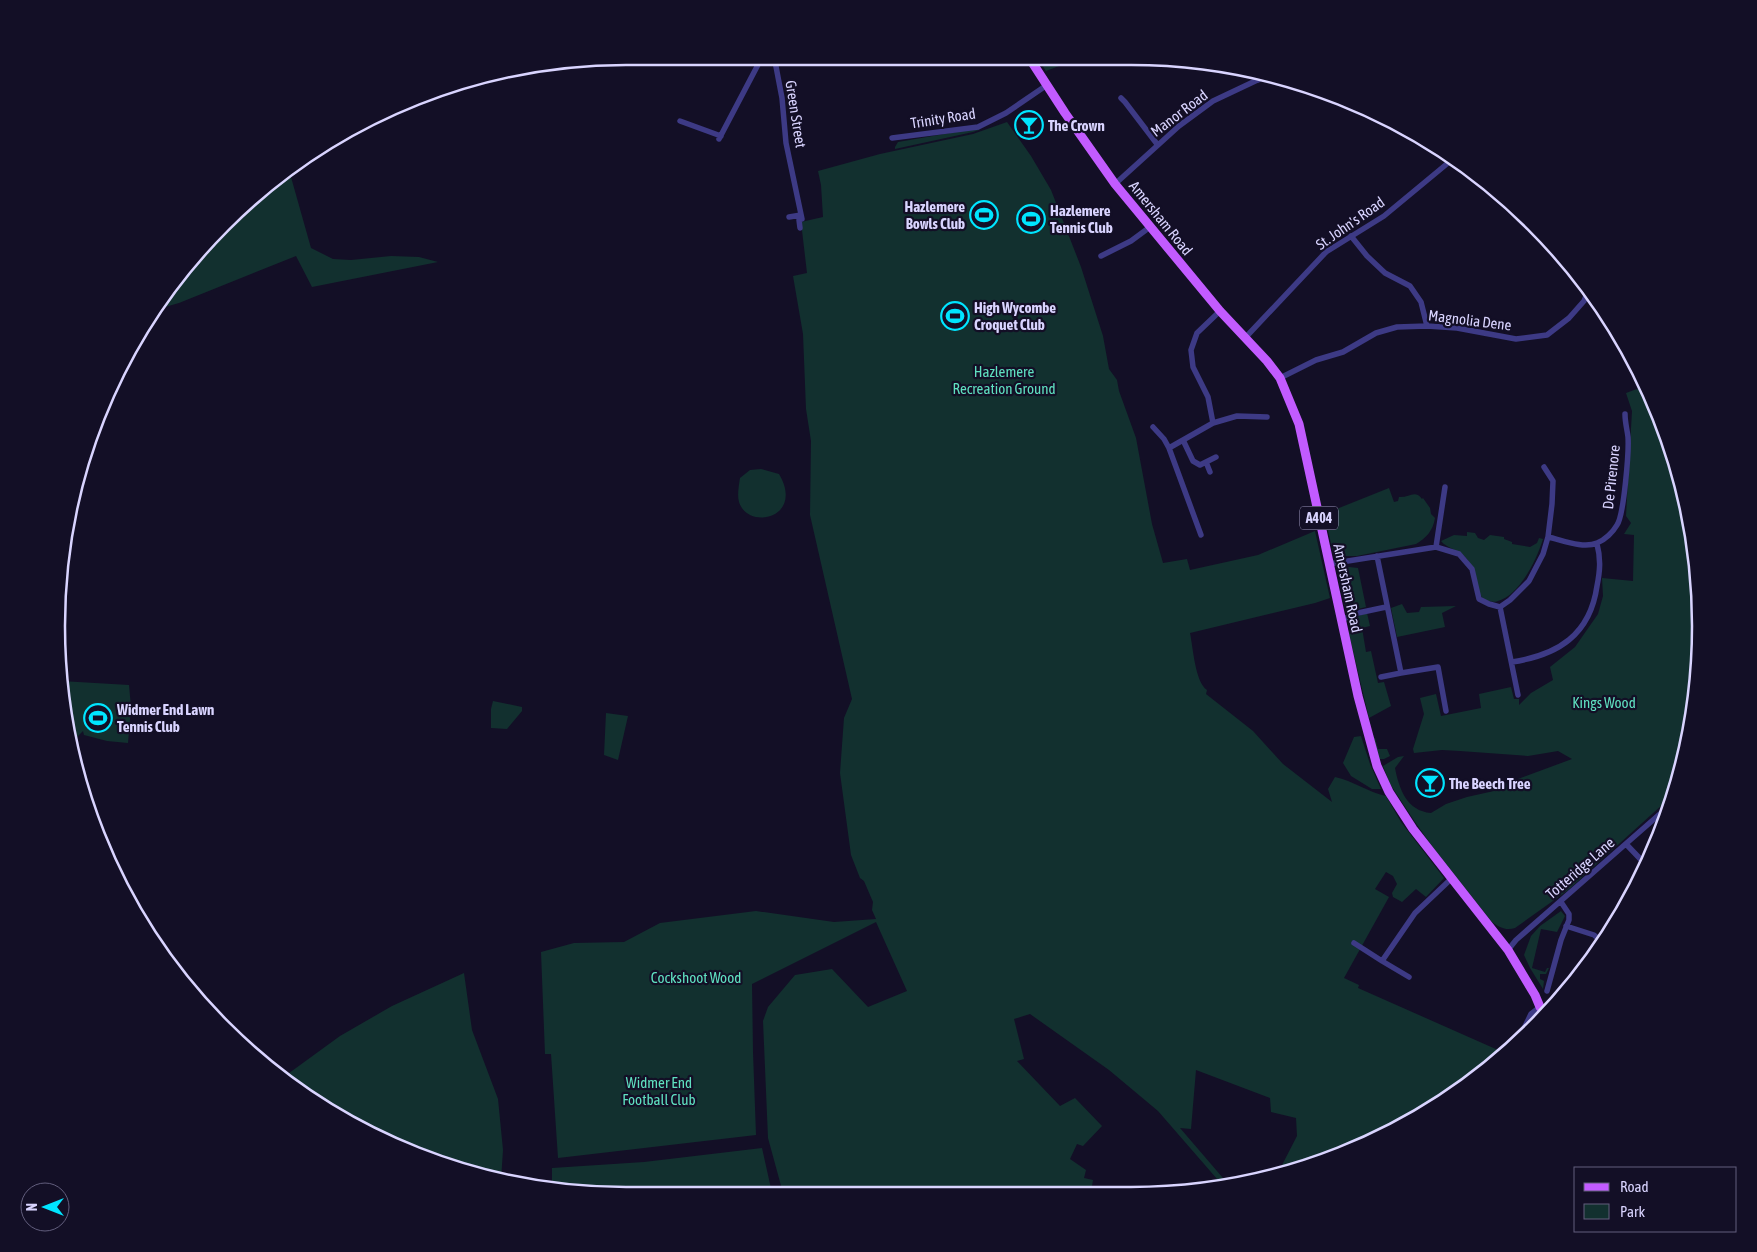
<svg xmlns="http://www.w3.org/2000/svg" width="1757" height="1252" viewBox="0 0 1757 1252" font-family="'Asap Condensed',sans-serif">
	<rect width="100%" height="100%" fill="#130f26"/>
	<path fill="#12302f" d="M1036 56H1085L1046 71Z
		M1007 122 1031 156 1051 190 1081 267 1103 336 1109 369 1117 380 1119 391 1136 438 1152 524 1163 563 1187 559 1190 570 1258 555 1315 531 1330 598 1315 603 1190 633C1193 647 1195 682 1207 690L1206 694 1253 731 1283 764 1332 802 1328 789 1335 777C1353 781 1368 792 1386 796L1401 822 1444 878 1426 897 1416 889 1402 902 1393 897 1392 893 1397 884 1393 876 1386 872 1375 889 1389 897 1344 978 1359 985 1358 988 1507 1054 1383 1137 1314 1166 1295 1170 1281 1167 1297 1136 1296 1118 1271 1112 1270 1098 1196 1070 1191 1129 1180 1128 1229 1185 1224 1187 1158 1111 1109 1070 1030 1014 1014 1019 1024 1059 1017 1061 1060 1106 1075 1098 1102 1126 1083 1146 1077 1144 1070 1159 1086 1170 1084 1178 1093 1180 1091 1192 783 1193 768 1138 763 1021 768 1007 795 975 832 969 868 1007 907 991 876 922 752 984 753 1052 756 1135 558 1158 551 1054H545L541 952 574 943 624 942 660 923 756 911 834 922 876 919 872 910 873 902 864 881 860 878 851 855 840 773 844 718 852 699 810 515 811 441 806 409 803 334 793 276 807 273 801 222 823 217 821 185 818 171 880 154 973 134Z
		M979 128V130L973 132 895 149V147L898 142Z
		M289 170 311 248 333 259 351 260 391 256 419 257 438 262 312 287 296 256 179 303 151 311 197 251Z
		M1645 386 1670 443 1696 551 1700 663 1681 773 1673 795 1567 891 1515 928C1506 931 1499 927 1492 922L1435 850 1415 822 1390 784 1383 766 1398 757 1404 756 1395 768C1399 789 1407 811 1431 813L1446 804 1467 797 1494 791 1502 785 1572 759 1558 751 1528 756 1460 751 1442 750 1414 753 1413 749 1424 714 1420 698 1436 694 1441 716 1481 708 1479 694 1511 687 1514 699H1519V705L1531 693 1553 680 1550 667 1575 647 1598 614 1603 596 1602 578 1633 581 1634 535 1624 534 1631 523 1626 516 1632 411 1626 393Z
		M761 469 779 474C805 518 748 531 739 502 737 495 739 485 740 478L750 470Z
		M1389 488 1394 502 1398 501 1399 497C1409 498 1415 489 1422 499L1423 498 1430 508 1431 514 1435 518C1433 531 1426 538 1416 544L1357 556H1346L1333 552 1324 514Z
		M1467 532 1475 533 1478 538 1484 540 1490 535 1504 537V539L1512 542V544L1530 547 1537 543 1539 538 1543 539C1537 559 1520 595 1498 601 1493 603 1488 601 1483 599 1474 587 1477 571 1467 559 1460 550 1446 548 1441 541L1454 535 1467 536Z
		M1349 567 1358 568 1366 607 1346 612 1338 577 1339 571Z
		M1402 604 1407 613 1419 612 1421 607 1456 606 1442 613 1445 627 1397 637 1391 608Z
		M1367 613 1370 626 1362 628 1366 652 1371 651 1378 683 1384 682 1391 706 1369 718 1349 634C1350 620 1354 617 1367 613Z
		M61 681 129 685 131 707 128 743 107 741 84 735 83 731 71 743 61 701Z
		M493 701 522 707V711L507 729 491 728V709Z
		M606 713 628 716 618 760 604 755Z
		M1361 736 1370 764 1381 789H1372L1351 776 1343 763 1354 737Z
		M1373 738H1375L1378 749H1387L1390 756 1384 759H1379Z
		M1561 911 1565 916 1557 932 1541 929 1532 968 1545 972 1547 968H1549L1546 974H1540V979L1544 981 1543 989 1530 968 1524 955 1531 936 1540 926Z
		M464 973 472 1030 498 1099 503 1150 501 1180 479 1176 374 1137 282 1080 285 1076 340 1036 392 1006Z
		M762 1148 772 1193 589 1195 552 1189V1168L644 1162Z"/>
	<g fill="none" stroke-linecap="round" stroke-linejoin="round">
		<path stroke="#3d3a85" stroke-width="5.5" d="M774 56 782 98 786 143 802 219 799 220 800 228
			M1250 70 1258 80
			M1121 98 1125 102 1157 144
			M680 121 721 136
			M892 138 978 127 1006 113 1047 85
			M719 139 761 59 764 56
			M1115 184 1179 126 1213 101 1268 75
			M789 217 801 215
			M1351 236 1367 256 1385 273 1410 286 1421 302 1427 326
			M1101 256 1131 241 1150 227
			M1245 338 1326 252 1384 216 1454 158
			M1280 378 1316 360 1343 352 1376 333 1397 327 1427 326 1457 328 1516 339 1547 335 1569 318 1584 301 1588 291
			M1213 423 1237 416 1267 417
			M1153 427 1164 439 1169 448
			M1183 440 1193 461 1200 465 1216 457
			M1206 462 1210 472
			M1201 535 1169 448 1213 423 1208 397 1193 367 1191 350 1197 333 1220 311
			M1548 537C1562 540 1583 549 1597 543 1605 540 1613 532 1617 525 1624 515 1629 451 1628 437 1627 429 1625 422 1625 414
			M1436 547 1445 487
			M1377 556 1401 673 1438 667 1446 711
			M1329 564 1436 547 1459 554 1472 569 1479 599 1489 604 1500 607 1510 600 1529 581 1543 554 1548 537 1552 504 1553 481 1544 467
			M1500 607 1518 695
			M1341 620 1358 613 1386 607
			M1512 662C1558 655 1590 635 1597 586 1600 571 1601 559 1597 544
			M1381 677 1401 673
			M1626 844 1647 866
			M1566 926 1594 935 1602 942
			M1354 943 1382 961 1415 913 1451 879
			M1508 950 1516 940 1669 806
			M1382 961 1409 977
			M1547 991 1561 940 1569 920V914L1561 902
			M1516 1045 1531 1014 1540 1007"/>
		<path stroke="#c25bff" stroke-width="9" d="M1028 56 1065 113 1115 184 1220 311 1267 361 1280 378 1299 424 1358 696 1377 766 1389 792 1413 829 1508 950 1535 995 1540 1007 1546 1012"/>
	</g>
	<defs>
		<symbol id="bar-ring" viewBox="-11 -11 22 22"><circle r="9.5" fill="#130f26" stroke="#00e5ff" stroke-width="1.5"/><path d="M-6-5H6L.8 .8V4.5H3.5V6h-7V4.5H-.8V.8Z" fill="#00e5ff"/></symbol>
		<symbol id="stadium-ring" viewBox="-11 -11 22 22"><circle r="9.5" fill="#130f26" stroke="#00e5ff" stroke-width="1.5"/><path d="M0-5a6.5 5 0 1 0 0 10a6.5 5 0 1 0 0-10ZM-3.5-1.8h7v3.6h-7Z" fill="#00e5ff"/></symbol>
	</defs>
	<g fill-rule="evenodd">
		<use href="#bar-ring" x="1013" y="109" width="32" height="32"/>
		<use href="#stadium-ring" x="968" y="199" width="32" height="32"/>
		<use href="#stadium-ring" x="1015" y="203" width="32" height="32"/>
		<use href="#stadium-ring" x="939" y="300" width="32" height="32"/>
		<use href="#stadium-ring" x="82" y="702" width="32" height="32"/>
		<use href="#bar-ring" x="1414" y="767" width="32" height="32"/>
	</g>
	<g text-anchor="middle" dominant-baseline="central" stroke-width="4.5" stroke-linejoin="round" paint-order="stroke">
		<rect fill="#130f26" stroke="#9e99be" stroke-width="1" x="1300" y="506.5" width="38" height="23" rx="4"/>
		<g font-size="14" font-weight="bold" fill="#d9d4ff">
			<text x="1319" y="518">A404</text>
		</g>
		<g font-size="15" fill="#d9d4ff" stroke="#130f26">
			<text transform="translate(1179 113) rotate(-37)">Manor Road</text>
			<text transform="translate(796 114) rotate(81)">Green Street</text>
			<text transform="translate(943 118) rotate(-9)">Trinity Road</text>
			<text transform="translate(1161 218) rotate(51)">Amersham Road</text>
			<text transform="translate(1350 223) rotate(-35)">St. John's Road</text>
			<text transform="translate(1470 320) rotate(7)">Magnolia Dene</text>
			<text transform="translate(1611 477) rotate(-84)">De Pirenore</text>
			<text transform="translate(1348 588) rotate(78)">Amersham Road</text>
			<text transform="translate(1580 868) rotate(-41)">Totteridge Lane</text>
		</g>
		<g font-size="15" font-weight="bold" fill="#d9d4ff" stroke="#130f26" text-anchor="start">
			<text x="1048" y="125">The Crown</text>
			<text x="965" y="206" text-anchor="end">Hazlemere<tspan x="965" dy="17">Bowls Club</tspan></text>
			<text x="1050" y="210">Hazlemere<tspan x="1050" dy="17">Tennis Club</tspan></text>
			<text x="974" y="307">High Wycombe<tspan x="974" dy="17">Croquet Club</tspan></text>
			<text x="117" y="709">Widmer End Lawn<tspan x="117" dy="17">Tennis Club</tspan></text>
			<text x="1449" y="783">The Beech Tree</text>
		</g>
		<g font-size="15" fill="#5fe0c0" stroke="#130f26">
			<text x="1004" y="371">Hazlemere<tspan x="1004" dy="17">Recreation Ground</tspan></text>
			<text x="1604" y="702">Kings Wood</text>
			<text x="696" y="977">Cockshoot Wood</text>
			<text x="659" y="1082">Widmer End<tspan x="659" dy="17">Football Club</tspan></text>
		</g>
	</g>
	<path d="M0 0H1757V1252H0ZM626 65H1131A561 561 0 0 1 1692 626V626A561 561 0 0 1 1131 1187H626A561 561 0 0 1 65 626V626A561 561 0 0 1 626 65Z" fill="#130f26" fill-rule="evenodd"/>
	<path fill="none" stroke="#d9d4ff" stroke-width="2.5" d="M626 65H1131A561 561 0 0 1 1692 626V626A561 561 0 0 1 1131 1187H626A561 561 0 0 1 65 626V626A561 561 0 0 1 626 65Z"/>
	<rect x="1574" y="1167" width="162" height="65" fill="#130f26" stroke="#625e7d"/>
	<rect x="1584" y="1183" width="25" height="8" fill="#c25bff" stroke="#625e7d"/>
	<text x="1620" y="1192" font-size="15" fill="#d9d4ff">Road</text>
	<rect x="1584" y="1204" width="25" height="15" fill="#12302f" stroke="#625e7d"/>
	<text x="1620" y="1217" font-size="15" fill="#d9d4ff">Park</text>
	<g transform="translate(45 1207) rotate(270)"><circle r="24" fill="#130f26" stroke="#625e7d"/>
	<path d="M0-4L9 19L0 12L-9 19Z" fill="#00e5ff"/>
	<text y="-8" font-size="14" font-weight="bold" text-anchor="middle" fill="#d9d4ff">N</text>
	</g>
</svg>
